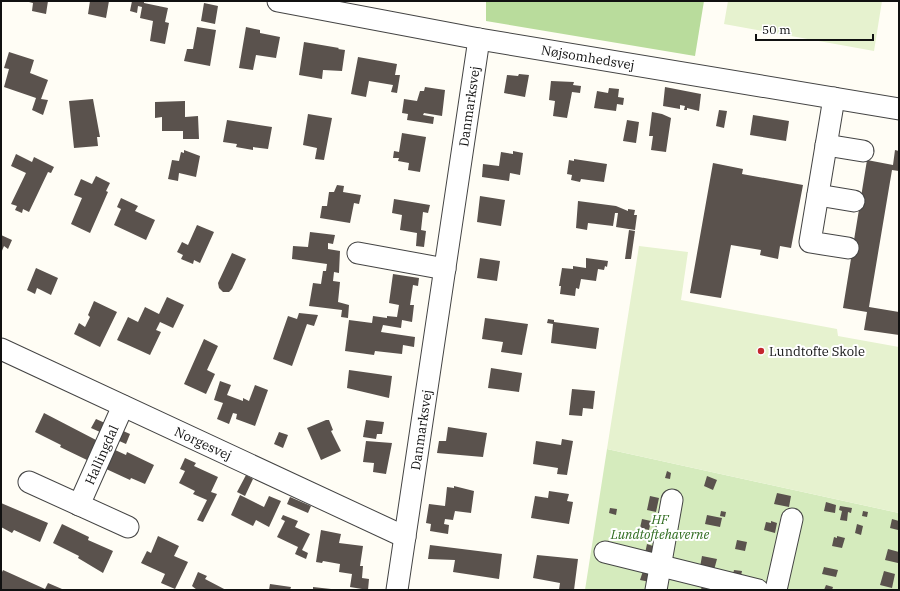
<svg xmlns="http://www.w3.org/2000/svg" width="900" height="591" viewBox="0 0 900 591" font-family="'IBM Plex Serif',serif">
	<rect width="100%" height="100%" fill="#fffdf5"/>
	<path fill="#d5ebbd" d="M607 449 899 513V590H585Z"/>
	<path fill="#b9dc9c" d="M486 1H704L695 56 486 21Z"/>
	<path fill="#e6f2cf" d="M728 1H882L874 51 724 24Z
		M639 246 688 252 681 300 837 329 838 336 899 347V513L607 449Z"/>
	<path fill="#5a524d" d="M25 1H48L46 14 32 11 33 3Z
		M90 1H109L106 18 88 14Z
		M132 1H144V3L168 8 165 22 169 23 165 44 150 41 153 21 140 18 142 7 138 6 137 13 130 11Z
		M204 3 218 6 215 24 201 21Z
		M197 27 216 30 210 66 184 61 187 49H193Z
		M246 27 260 30V33L280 37 276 58 256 55 253 70 239 68Z
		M304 42 339 48 338 49 345 50 342 71 323 70 322 79 299 75Z
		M9 52 34 60 30 73 48 80 41 99 48 100 43 115 32 110 36 98 4 87 9 69 4 68Z
		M358 57 397 64 395 75H400L397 93 391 92 393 85 369 81 366 97 351 94Z
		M519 74 529 75 525 97 504 93 507 75 518 76Z
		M551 81 574 82 573 85 581 86 580 93 572 92 567 118 553 116 555 101 549 100Z
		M425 87 445 90 442 116 424 113 423 115 434 117 433 124 407 120 408 114 402 113 404 99 417 101 420 91H424Z
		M665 87 701 94 699 111 687 108V110H684L685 106 680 105V109L663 106Z
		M609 88 619 89 618 97 624 98 623 105 617 104 616 111 594 108 597 91 608 93Z
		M93 99 100 137H97L98 146 74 148 69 101Z
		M185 101V117L198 116 199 139H183V131H162V117L155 118V102Z
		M719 110 727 111 724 128 716 126Z
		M652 112 662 114 671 118 666 152 651 150 653 136H649Z
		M308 114 332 118 324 160 315 159 317 148 303 145Z
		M753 115 789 121 786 141 750 135Z
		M227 120 272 127 268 149 253 147V150L236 147 237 144 223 142Z
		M627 120 639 122 636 143 623 141Z
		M402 133 426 137 420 172 408 170 409 163 398 161 399 158H393L394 151 399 152Z
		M184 150 200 156 196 177 179 173 178 181 168 179 172 160 179 161 181 152 184 153Z
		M895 150 899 151V171L892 170 869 307 899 312V335L864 330 867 312 843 308 867 160 893 165Z
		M513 151 523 153 520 175 510 173 509 181 482 177 483 164 499 166 501 152 513 154Z
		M16 154 32 162 34 157 54 167 51 173 48 172 29 212 23 209 22 213 15 210 17 206 11 204 26 173 11 166Z
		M574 159 607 164 604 182 581 179 580 182 571 180 572 175 567 174 569 160 574 161Z
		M713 163 743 169 742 174 803 185 791 248 780 246 778 259 760 255 761 250 731 245 721 298 690 293Z
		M96 176 110 183 106 191 108 192 90 233 71 224 82 198 74 195 81 179 92 184Z
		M337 185 344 186 343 192 361 195 359 204 354 203 350 223 320 218 322 206H327L329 192H334Z
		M480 196 505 200 501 226 477 222Z
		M121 198 138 206 135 211 155 220 146 240 114 225 121 209 117 207Z
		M394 199 430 205 428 213 423 212 421 230 426 231 424 247 416 246 417 233 400 230 402 215 392 213Z
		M578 201 616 206 628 211V209L635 210 634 215H637L635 230 616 227 618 213H615L613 226 588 223 587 230 576 228Z
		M197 225 214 232 200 263 194 260 193 264 181 259 183 255 177 252 182 242 188 245Z
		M629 230 635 231 631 259H625Z
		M310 232 335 235 333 244 328 243V249L340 251 339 273 334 272 333 281 340 282 338 302 349 305 348 318 341 317 342 310 309 306 313 283 321 284 323 271H326L327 264 292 259 293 246 308 247Z
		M1 235 12 240 8 249 4 246 1 253Z
		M232 253 246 259 232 289 229 292H223L219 288 218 283Z
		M480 258 500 261 497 281 477 278Z
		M586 258 608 261 607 267 605 266 604 270 598 269 596 281 581 279 579 289 576 288 575 296 560 294 561 286H559L562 268 573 269V266L586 268Z
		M36 268 58 278 51 295 37 288 35 294 27 290Z
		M393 274 419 278 418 286 413 285 410 305H414L412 322 402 320 401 328 383 325 381 332 415 337 414 347 403 345 402 354 375 351 374 355 345 351 349 320 372 323 373 316 387 318V316L397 317 399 305 389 303Z
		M167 297 184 305 173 328 160 322 156 330 161 332 150 355 117 340 128 317 138 322 145 307 159 314Z
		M94 301 117 312 100 347 74 334 79 323 85 327 90 317 88 315Z
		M299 313 318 315 314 326 307 324 292 366 273 359 288 316 297 319Z
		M485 318 528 324 522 355 501 352 503 342 482 339Z
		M548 319 554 320V322L599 328 596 349 551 343 553 324 547 323Z
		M204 339 218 346 207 370 215 374 206 394 184 384Z
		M491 368 522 373 519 392 488 388Z
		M349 370 392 376 389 398 347 388Z
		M220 381 231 385 227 395 243 401V398L249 401 255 385 268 390 255 426 236 419 237 414 233 413 229 424 217 419 223 403 214 400Z
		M572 389 595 391 593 409 583 408 582 416 569 415Z
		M44 413 96 440 87 460 60 447 61 445 35 432Z
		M96 419 105 423 100 432 91 428Z
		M326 420H329L333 430 331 431 341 451 321 460 307 428Z
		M366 420 384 422 382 434H377L376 439 363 437Z
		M448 427 487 433 483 457 437 453 439 441H446Z
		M121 430 130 434 126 444 117 440Z
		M279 432 288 435 283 448 274 444Z
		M562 439 573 441 567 475 557 474 558 468 533 464 536 441 561 445Z
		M366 441 392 443 386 474 373 472 374 463 363 462Z
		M113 449 126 455 127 452 154 465 145 484 131 478 130 480 104 468Z
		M185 458 196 463 194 466 218 477 211 492 217 494 203 522 197 520 207 500 193 494 195 491 179 483 185 471 180 469Z
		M667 471 671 473 670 479 665 478Z
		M246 475 253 479 245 496 237 492Z
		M707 476 717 480 713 490 704 486Z
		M454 486 474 491 471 513 455 511 453 520 445 519 444 524 449 525 448 534 430 531 431 524 426 523 429 504 445 506 447 487 454 488Z
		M549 491 569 494 567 501 573 502 569 524 531 518 535 496 548 498Z
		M777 493 791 496 789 507 774 504Z
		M240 495 264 507 269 496 281 501 269 527 256 520 253 526 231 515Z
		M650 496 659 498 656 512 647 510Z
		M290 497 311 506 308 513 287 504Z
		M826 502 836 505 835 513 824 511Z
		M1 503 48 523 40 542 14 530 12 533 1 527Z
		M840 506 852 508 851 513 848 512 847 521 840 520 842 511 839 510Z
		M610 508 617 509 616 515 609 513Z
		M721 511 726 512 725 517 720 516Z
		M863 511 868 512 867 517 862 516Z
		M283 515 298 521 295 527 310 534 302 550 308 553 306 559 295 554 298 547 277 537 285 521 281 519Z
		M707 515 722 518 720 527 705 524Z
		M642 519 651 521 649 530 640 528Z
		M892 519 899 521 898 530 890 528Z
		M771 521 777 523 775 533 764 530 766 522 771 523Z
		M62 524 89 537 88 540 113 551 103 573 78 558 79 556 53 543Z
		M857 524 863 526 861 535 855 533Z
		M321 530 341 534 339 543 363 546 360 566H363L362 578 369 579 368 590 350 587 352 574 339 572 340 564 323 561 322 563 316 562Z
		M158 536 179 546 174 556 188 562 175 589 161 583 165 574 141 563 147 551 151 553Z
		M837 536 845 538 842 548 832 546 834 537 837 538Z
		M737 540 747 542 745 551 735 549Z
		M647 544 656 547 653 560 644 558Z
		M430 545 502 554 499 579 453 572 455 560 428 559Z
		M888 549 899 552 898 563 885 560Z
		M537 555 578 559 574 590H559L560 583 533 578Z
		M702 556 717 559 714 570 700 567Z
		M824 567 838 570 836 577 822 574Z
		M3 570 45 589 48 583 62 589 61 590H2L1 574Z
		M734 570 742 571 740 580 732 578Z
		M643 571 652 573 650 582 640 580Z
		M884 571 895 574 892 588 880 585Z
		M198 572 207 576 205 579 226 590H197L192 586Z
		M270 584 291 587 290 590H269Z
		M702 585 711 587 710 590H701Z
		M826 585 833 587 832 590H824Z
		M313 587 331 589V590H313Z"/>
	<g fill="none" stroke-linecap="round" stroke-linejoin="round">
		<defs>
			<g id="minor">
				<path id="s1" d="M278 1 479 39 899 109"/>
				<path d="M834 98 810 242 848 248"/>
				<path d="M826 145 863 151"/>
				<path d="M818 195 854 201"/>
				<path d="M358 253 445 269"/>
				<path id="s2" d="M1 349 405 537"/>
				<path d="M29 482 128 527"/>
				<path id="s3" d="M79 505 123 406"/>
				<path d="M605 552 758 590"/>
				<path id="s4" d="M397 590 479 39"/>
				<path d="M656 590 672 500"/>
				<path d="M776 590 792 519"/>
			</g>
		</defs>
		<use href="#minor" stroke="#444" stroke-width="23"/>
		<use href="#minor" stroke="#fff" stroke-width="21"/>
	</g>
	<circle fill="#c4262e" stroke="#fff" stroke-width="1.5" cx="761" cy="351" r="4"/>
	<g text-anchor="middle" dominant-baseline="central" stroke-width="4" stroke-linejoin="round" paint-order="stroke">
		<g font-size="13" fill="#111" stroke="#fff">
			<text stroke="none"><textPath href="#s1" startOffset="315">Nøjsomhedsvej</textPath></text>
			<text stroke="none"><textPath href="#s4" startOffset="489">Danmarksvej</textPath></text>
			<text stroke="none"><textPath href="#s4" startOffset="162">Danmarksvej</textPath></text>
			<text stroke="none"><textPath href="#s2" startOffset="223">Norgesvej</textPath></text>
			<text stroke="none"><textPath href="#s3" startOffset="55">Hallingdal</textPath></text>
		</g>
		<g font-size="13" fill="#111" stroke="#fff" text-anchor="start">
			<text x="769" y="351">Lundtofte Skole</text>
		</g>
		<g font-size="13" font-style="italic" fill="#2f6b1f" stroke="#fff">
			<text x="660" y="519">HF<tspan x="660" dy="15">Lundtoftehaverne</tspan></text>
		</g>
	</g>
	<rect width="900" height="591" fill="none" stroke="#111111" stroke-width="4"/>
	<path d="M756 34v6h117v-6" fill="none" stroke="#111111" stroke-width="2"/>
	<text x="762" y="34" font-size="12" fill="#111111" stroke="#ffffff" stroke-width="3" paint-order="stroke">50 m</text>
</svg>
